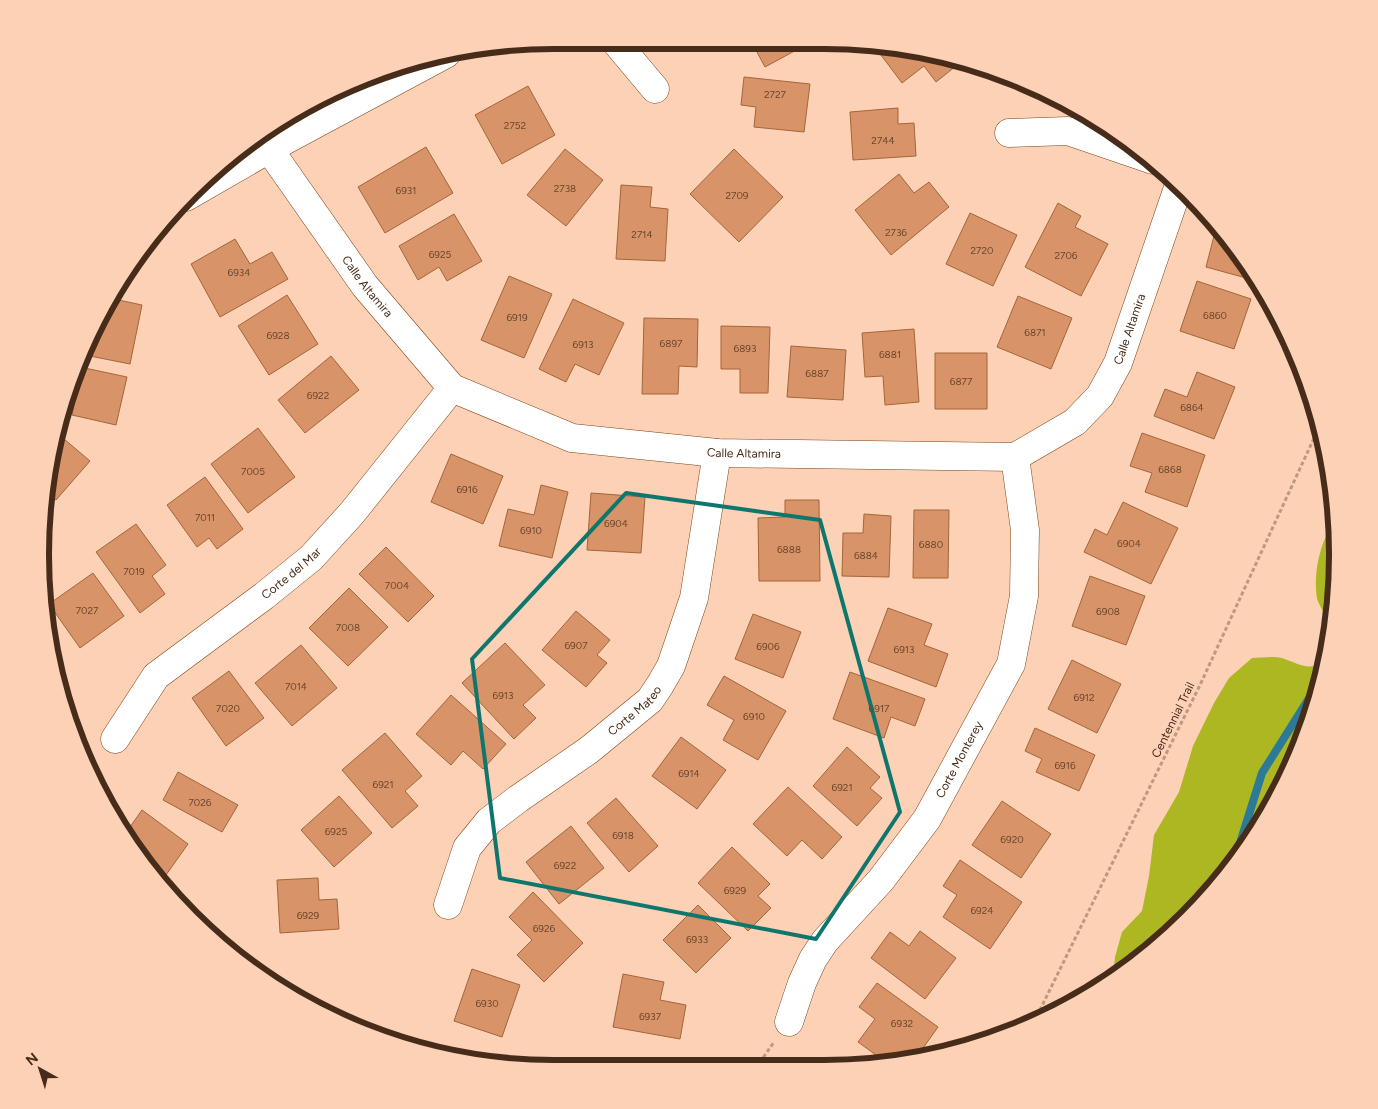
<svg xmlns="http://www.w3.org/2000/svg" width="1378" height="1109" viewBox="0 0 1378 1109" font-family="Figtree,sans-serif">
	<rect width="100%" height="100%" fill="#fcd1b6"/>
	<path fill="#acb722" d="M1337 520 1334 621 1333 626C1328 618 1319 607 1317 598 1313 575 1320 537 1337 520Z
		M1252 658C1262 658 1273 656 1282 658 1295 662 1310 673 1324 661L1311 720 1269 812 1211 894 1137 962 1113 977 1115 957 1122 932 1142 911 1149 876 1154 835 1179 792 1193 746 1214 703 1229 678Z"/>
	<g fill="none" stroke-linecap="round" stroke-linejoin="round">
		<path stroke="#2c7998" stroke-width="8" d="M1235 859 1262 773 1320 681"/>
	</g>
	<path fill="#d89468" stroke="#a46539" d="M731 41H750L735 49Z
		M751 41H813L765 67Z
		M872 43 924 50 961 62 936 82 924 66 902 83Z
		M744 77 810 84 804 132 754 127 756 107 741 105Z
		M528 86 555 135 502 164 475 115Z
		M898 108V124L914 123 916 156 853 160 850 112Z
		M426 147 453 193 385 233 358 187Z
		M565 149 603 180 566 226 527 195Z
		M734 149 783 197 739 242 690 194Z
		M899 174 914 193 929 182 949 207 891 255 855 210Z
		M621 185 652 187 650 207 668 209 665 261 616 259Z
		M1058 203 1081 216 1075 227 1108 244 1081 296 1025 267Z
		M970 213 1017 235 993 286 946 264Z
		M454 214 482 261 447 281 439 267 418 280 399 246Z
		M1214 236 1232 241 1257 281 1206 267Z
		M235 239 250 264 272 252 288 279 220 317 191 264Z
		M509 276 552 294 524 358 481 340Z
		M1197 281 1251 299 1234 349 1180 331Z
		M287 295 318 344 269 375 238 326Z
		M1018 296 1072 318 1051 369 997 347Z
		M109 298 142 305 130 364 85 355Z
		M573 299 624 323 599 375 575 364 566 382 539 369Z
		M644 318 698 319 697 367 679 366 678 394H642Z
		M721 326 770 327 768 393H740V369H721Z
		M914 329 919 402 885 405 883 376 865 377 862 333Z
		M791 346 846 350 843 400 787 397Z
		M935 353H987V409H935Z
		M331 356 359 390 305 433 278 400Z
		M80 367 127 377 116 425 72 415 75 400 67 398Z
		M1197 372 1235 387 1214 439 1154 416 1165 389 1187 397Z
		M258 428 295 477 248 513 211 464Z
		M57 433 90 461 56 500 48 493 56 435Z
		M1142 433 1205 455 1187 507 1145 492 1152 473 1130 466Z
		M451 454 503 476 483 524 431 502Z
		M205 477 243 529 217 549 209 538 197 547 167 505Z
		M541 485 568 492 552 558 499 546 508 509 534 515Z
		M591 493 645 497 641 553 587 550Z
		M785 500H819L820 581H759L758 518 785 517Z
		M1123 502 1178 528 1151 584 1084 552 1095 529 1107 535Z
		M914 510H949L948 578H913Z
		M864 514 891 516 889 577 842 576 843 533H863Z
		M136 524 166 565 152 576 165 594 140 613 96 552Z
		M386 547 434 596 408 622 359 574Z
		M93 573 124 616 80 648 49 604Z
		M1090 576 1145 596 1126 645 1072 626Z
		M349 588 388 627 348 666 309 628Z
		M888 608 932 624 924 645 948 654 936 687 868 661Z
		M576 611 610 640 597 655 607 663 586 687 542 650Z
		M753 614 801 632 783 678 735 659Z
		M505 643 545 685 523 705 536 718 514 739 462 683Z
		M301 645 337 688 292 726 255 683Z
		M1072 660 1121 684 1097 733 1048 709Z
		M229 671 264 718 226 746 192 698Z
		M850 672 925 699 915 726 891 717 884 738 833 719Z
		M724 676 786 711 758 760 723 740 734 720 707 705Z
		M451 695 506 744 483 769 463 751 451 765 416 734Z
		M1035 728 1095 755 1079 791 1036 772 1042 759 1025 751Z
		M385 733 422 776 405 791 418 806 392 828 342 770Z
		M681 737 726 770 697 809 652 776Z
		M847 747 880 777 870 788 882 798 857 826 813 786Z
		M178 772 238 805 222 832 163 800Z
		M788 787 842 837 822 859 802 840 787 856 753 824Z
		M339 796 372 833 334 867 301 830Z
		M616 798 658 846 629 872 587 823Z
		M1002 801 1051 834 1021 878 972 845Z
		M142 810 188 844 161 882 146 868 125 834Z
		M571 826 604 868 559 904 526 862Z
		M732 847 770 884 758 896 771 908 748 931 698 883Z
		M960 860 1022 902 990 949 943 917 957 895 943 886Z
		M318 878 319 900 337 899 339 929 280 933 277 880Z
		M533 892 583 943 544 982 517 955 532 940 509 917Z
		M698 905 731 938 696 973 663 940Z
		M920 931 956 958 925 999 871 958 890 932 909 946Z
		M472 969 520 985 502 1037 454 1021Z
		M623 974 664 982 660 1000 686 1005 680 1039 613 1027Z
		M877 983 938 1027 916 1058 887 1063 858 1042 875 1019 859 1007Z"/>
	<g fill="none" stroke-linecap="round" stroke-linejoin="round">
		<defs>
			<g id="minor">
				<path d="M614 40 655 89"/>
				<path d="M1009 133 1068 131 1153 160"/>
				<path id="s1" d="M269 149 365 286 452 388 572 438 717 453 1015 457 1075 422 1100 396 1118 363 1179 185"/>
				<path d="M186 197 269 149 446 54"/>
				<path id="s2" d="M115 739 156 676 264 596 311 558 352 513 452 388"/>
				<path id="s3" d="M448 905 467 848 489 821 518 799 589 750 650 700 660 685 671 666 694 598 717 453"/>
				<path id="s4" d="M789 1022 802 983 813 959 825 941 881 880 927 819 1011 664 1024 596 1025 530 1015 457"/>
			</g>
		</defs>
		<use href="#minor" stroke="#804414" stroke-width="29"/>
		<path stroke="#be9880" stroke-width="3" stroke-dasharray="4 2.5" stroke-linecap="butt" d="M310 1006 361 1029
			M1034 1022 1200 685 1321 423
			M756 1068 774 1042"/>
		<use href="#minor" stroke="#fff" stroke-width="28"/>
	</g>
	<path fill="none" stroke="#0f766e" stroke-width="4" stroke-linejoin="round" d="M626 493 820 520 900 812 816 939 500 878 472 659Z"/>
	<g text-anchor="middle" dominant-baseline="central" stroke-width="4" stroke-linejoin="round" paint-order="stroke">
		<g font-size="10" fill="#6b462d">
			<text x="775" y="94">2727</text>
			<text x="515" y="125">2752</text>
			<text x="883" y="140">2744</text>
			<text x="565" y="188">2738</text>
			<text x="406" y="190">6931</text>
			<text x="737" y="195">2709</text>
			<text x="896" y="232">2736</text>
			<text x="642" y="234">2714</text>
			<text x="982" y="250">2720</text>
			<text x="440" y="254">6925</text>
			<text x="1066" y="255">2706</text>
			<text x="239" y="272">6934</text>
			<text x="1215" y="315">6860</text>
			<text x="517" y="317">6919</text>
			<text x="1035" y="332">6871</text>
			<text x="278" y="335">6928</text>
			<text x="671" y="343">6897</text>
			<text x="583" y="344">6913</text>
			<text x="745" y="348">6893</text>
			<text x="890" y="354">6881</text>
			<text x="817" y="373">6887</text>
			<text x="961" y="381">6877</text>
			<text x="318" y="395">6922</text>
			<text x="1192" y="407">6864</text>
			<text x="1170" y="469">6868</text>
			<text x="253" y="471">7005</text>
			<text x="467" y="489">6916</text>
			<text x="205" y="517">7011</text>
			<text x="616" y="523">6904</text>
			<text x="531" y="530">6910</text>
			<text x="1129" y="543">6904</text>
			<text x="931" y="544">6880</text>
			<text x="789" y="549">6888</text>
			<text x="866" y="555">6884</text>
			<text x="134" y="571">7019</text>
			<text x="397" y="585">7004</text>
			<text x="87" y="610">7027</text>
			<text x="1108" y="611">6908</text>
			<text x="348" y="627">7008</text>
			<text x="576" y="645">6907</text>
			<text x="768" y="646">6906</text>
			<text x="904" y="649">6913</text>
			<text x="296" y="686">7014</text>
			<text x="503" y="695">6913</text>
			<text x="1084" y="697">6912</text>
			<text x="228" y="708">7020</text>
			<text x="879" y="708">6917</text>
			<text x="754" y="716">6910</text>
			<text x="1065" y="765">6916</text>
			<text x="689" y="773">6914</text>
			<text x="383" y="784">6921</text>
			<text x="842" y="787">6921</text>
			<text x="200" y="802">7026</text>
			<text x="336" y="831">6925</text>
			<text x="623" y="835">6918</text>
			<text x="1012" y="839">6920</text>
			<text x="565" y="865">6922</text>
			<text x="735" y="890">6929</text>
			<text x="982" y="910">6924</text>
			<text x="308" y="915">6929</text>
			<text x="544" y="928">6926</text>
			<text x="697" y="939">6933</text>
			<text x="487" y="1003">6930</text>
			<text x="650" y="1016">6937</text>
			<text x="902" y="1023">6932</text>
		</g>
		<g font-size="12" fill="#472c19" stroke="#fcd1b6">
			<text stroke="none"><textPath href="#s1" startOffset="169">Calle Altamira</textPath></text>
			<text stroke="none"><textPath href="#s1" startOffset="1054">Calle Altamira</textPath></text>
			<text stroke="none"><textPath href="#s1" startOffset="604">Calle Altamira</textPath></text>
			<text stroke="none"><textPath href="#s2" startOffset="245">Corte del Mar</textPath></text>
			<text stroke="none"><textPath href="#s3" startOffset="278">Corte Mateo</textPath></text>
			<text transform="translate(1173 720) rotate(-64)">Centennial Trail</text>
			<text stroke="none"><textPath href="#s4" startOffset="316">Corte Monterey</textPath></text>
		</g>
	</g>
	<path d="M0 0H1378V1109H0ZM554 49H824A505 505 0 0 1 1329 554V555A505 505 0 0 1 824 1060H554A505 505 0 0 1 49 555V554A505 505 0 0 1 554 49Z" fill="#fcd1b6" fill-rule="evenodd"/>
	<path fill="none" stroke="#472c19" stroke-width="6" d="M554 49H824A505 505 0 0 1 1329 554V555A505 505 0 0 1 824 1060H554A505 505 0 0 1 49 555V554A505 505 0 0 1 554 49Z"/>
	<g transform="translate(40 1069) rotate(321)" stroke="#fcd1b6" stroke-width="4" paint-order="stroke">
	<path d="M0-4L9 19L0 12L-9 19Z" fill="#472c19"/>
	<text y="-8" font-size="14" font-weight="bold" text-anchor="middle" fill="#472c19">N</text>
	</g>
</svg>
